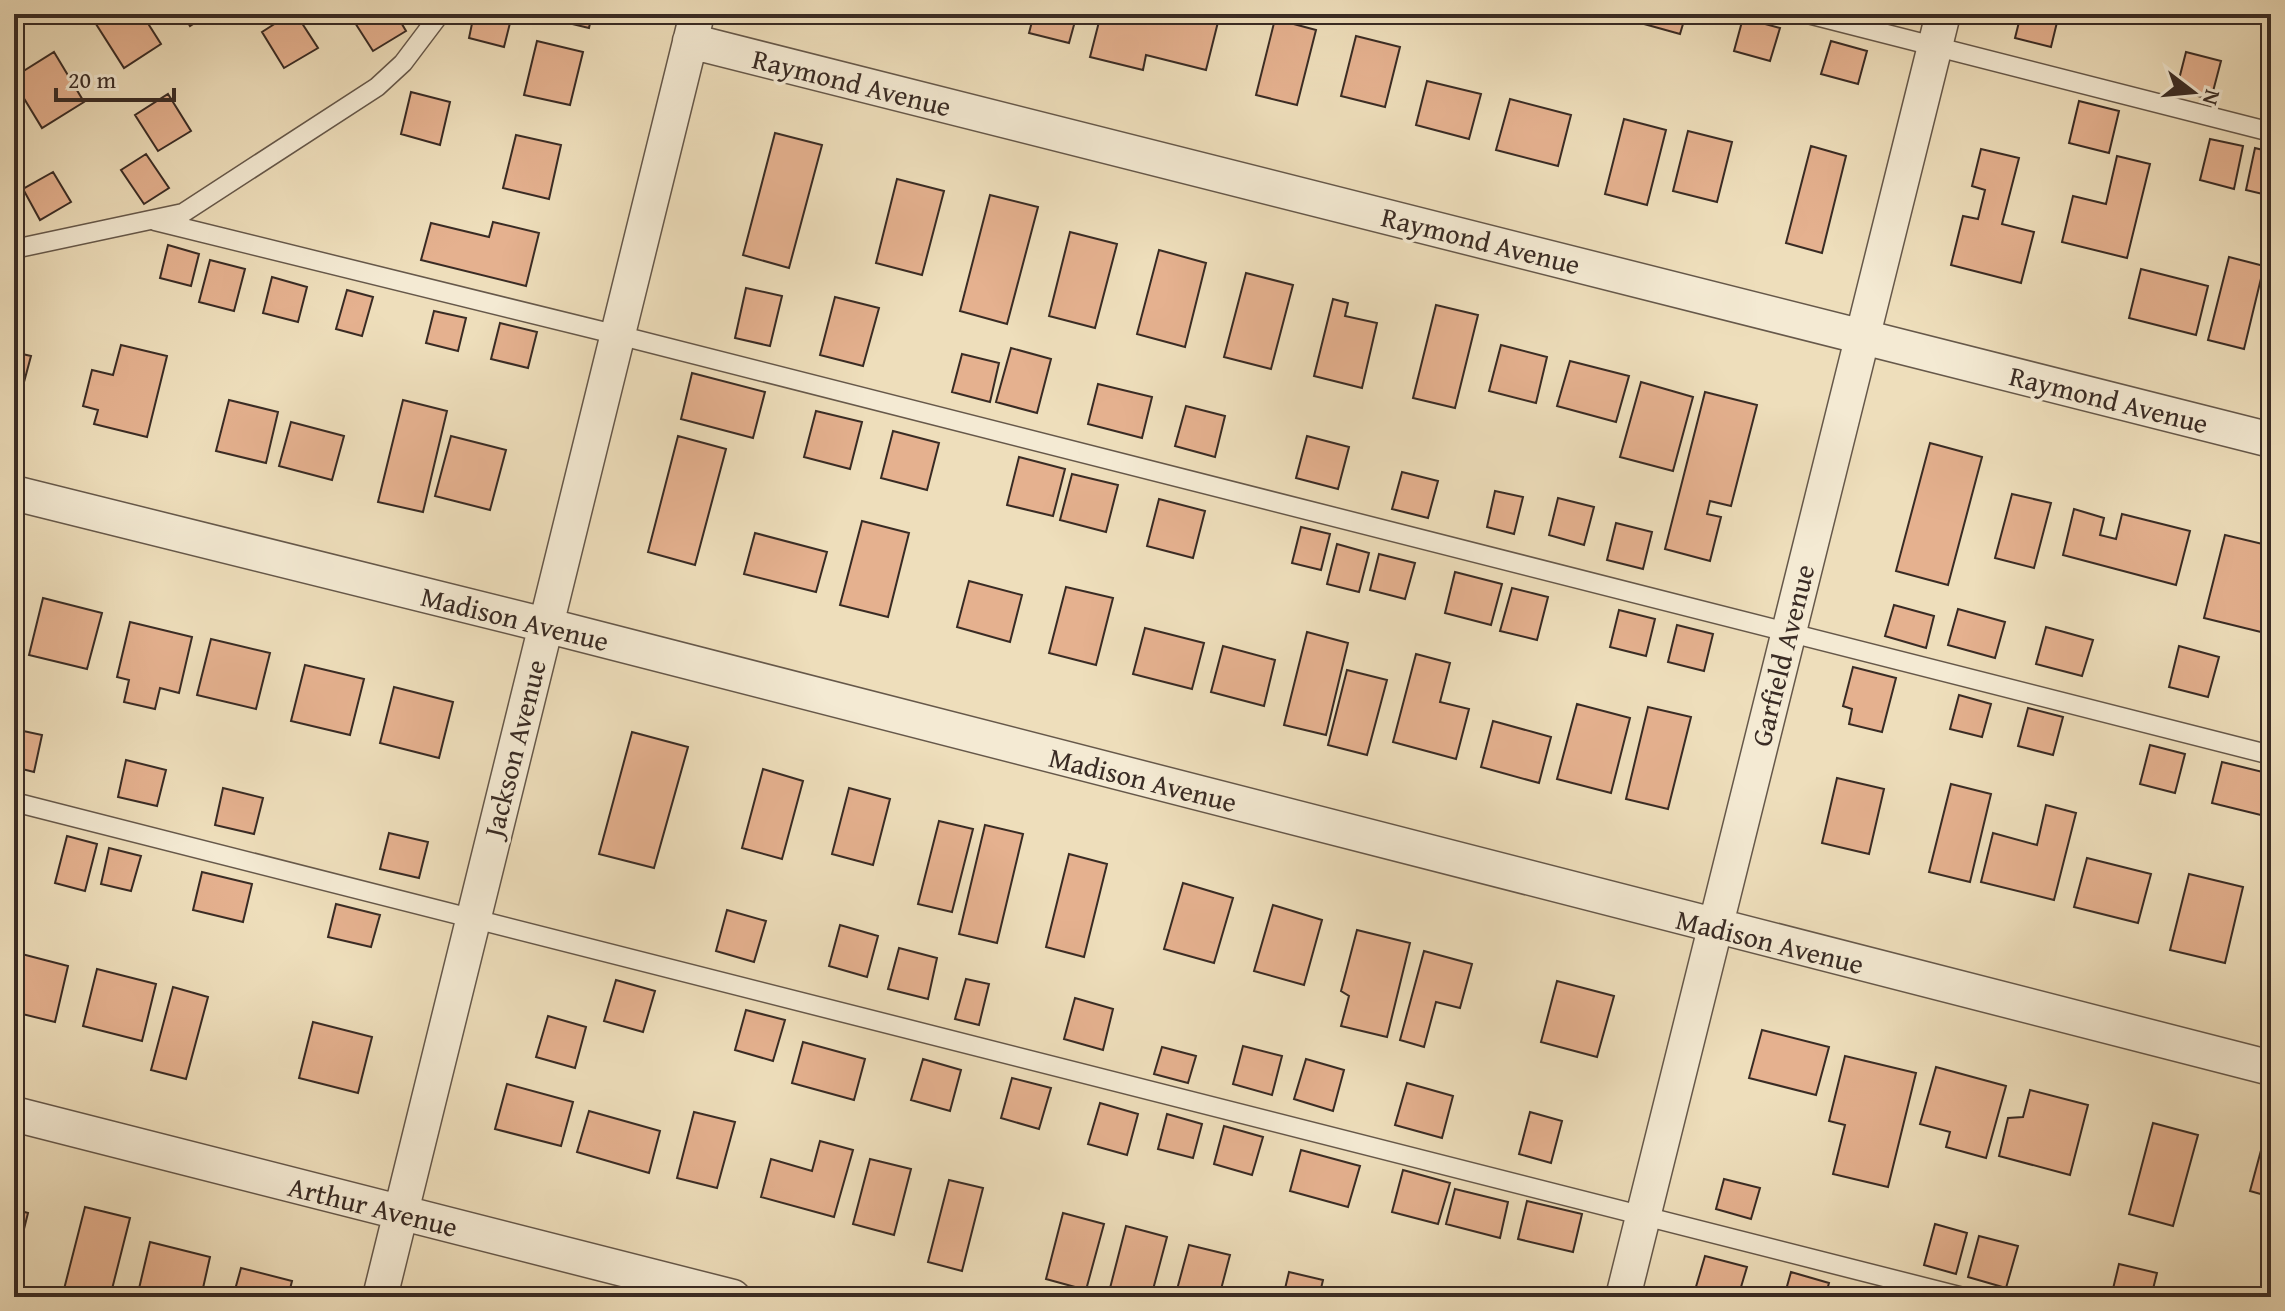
<svg xmlns="http://www.w3.org/2000/svg" width="2285" height="1311" viewBox="0 0 2285 1311" font-family="'Gentium Book Plus',serif">
	<rect width="100%" height="100%" fill="#eedebb"/>
	<filter id="stains"><feTurbulence type="fractalNoise" baseFrequency=".0025" numOctaves="4"/><feColorMatrix values="0 0 0 0 .2 0 0 0 0 .09 0 0 0 0 .02 0 0 0 .5 -.17"/></filter>
	<radialGradient id="worn" r=".72"><stop offset=".6" stop-color="#630" stop-opacity="0"/><stop offset="1" stop-color="#630" stop-opacity=".3"/></radialGradient>
	<path fill="#e5b18f" stroke="#392b24" stroke-width="2" d="M111 14H142L161 44 124 68 96 24Z
		M183 14H208L190 26Z
		M290 14H296L318 48 284 68 262 32Z
		M396 14 406 31 373 51 350 15Z
		M474 14H489L511 19 504 47 469 38Z
		M543 14H592L589 28 543 17Z
		M1034 14H1077L1069 43 1029 33Z
		M1101 14H1220L1206 70 1146 55 1143 70 1090 57Z
		M1646 14H1686L1680 34 1644 24Z
		M2021 14H2059L2051 47 2015 38Z
		M2249 14H2271V20Z
		M1743 18 1780 28 1770 61 1734 51Z
		M1275 19 1316 30 1297 105 1256 95Z
		M1356 36 1400 47 1385 107 1341 96Z
		M537 41 583 52 570 105 524 95Z
		M1831 41 1867 51 1858 84 1821 74Z
		M54 52 84 102 42 128 14 82V77Z
		M2186 52 2221 61 2211 99 2176 91Z
		M1427 81 1481 94 1469 139 1416 125Z
		M411 92 450 102 440 145 401 134Z
		M168 94 191 131 158 151 135 115Z
		M1510 99 1571 115 1558 166 1496 150Z
		M2079 101 2119 111 2109 153 2069 143Z
		M1624 119 1666 130 1647 205 1605 194Z
		M1688 131 1732 142 1717 202 1673 191Z
		M775 133 822 145 789 268 743 255Z
		M516 135 561 145 549 199 503 188Z
		M2210 139 2243 146 2234 189 2200 180Z
		M1811 146 1846 156 1822 253 1786 243Z
		M2255 148 2271 152V196L2246 190Z
		M1981 149 2019 158 2002 224 2034 232 2021 283 1951 265 1963 216 1978 219 1985 190 1972 186Z
		M146 154 169 188 144 204 121 170Z
		M2117 156 2150 164 2127 258 2062 242 2073 196 2106 204Z
		M53 172 71 202 40 220 23 189Z
		M897 179 944 191 922 275 876 263Z
		M990 195 1038 207 1007 324 960 311Z
		M493 222 539 233 526 286 421 260 431 223 489 237Z
		M1070 232 1117 244 1095 328 1049 316Z
		M168 245 199 254 191 286 160 278Z
		M1159 250 1206 263 1185 347 1137 334Z
		M2229 257 2264 266 2244 349 2208 340Z
		M210 260 245 269 234 311 199 302Z
		M16 269 21 290 14 292V270Z
		M2141 269 2208 286 2196 335 2129 318Z
		M1246 273 1293 285 1271 369 1224 357Z
		M272 277 307 287 298 322 263 313Z
		M746 288 782 296 770 346 735 338Z
		M347 290 373 297 362 336 336 329Z
		M835 297 879 308 863 366 820 355Z
		M1333 299 1348 303 1345 316 1377 323 1362 388 1314 376Z
		M1436 305 1478 315 1455 408 1413 398Z
		M434 311 466 318 458 351 426 343Z
		M500 323 537 332 528 368 491 359Z
		M121 345 167 356 147 437 94 424 98 410 83 406 92 370 113 375Z
		M1501 345 1547 357 1536 403 1489 391Z
		M1011 348 1051 359 1037 413 996 402Z
		M14 352 31 356 20 397 14 395Z
		M962 354 999 363 990 402 952 392Z
		M1570 361 1629 376 1616 422 1557 406Z
		M692 373 765 392 753 438 681 419Z
		M1641 382 1693 397 1673 471 1620 457Z
		M1098 384 1152 397 1142 438 1088 424Z
		M1705 392 1757 405 1731 506 1710 501 1707 514 1721 517 1710 561 1665 549Z
		M229 400 278 412 266 463 216 451Z
		M403 400 447 411 423 512 378 502Z
		M1186 406 1225 416 1215 457 1175 446Z
		M816 411 862 422 850 469 804 457Z
		M291 422 344 436 332 480 279 466Z
		M893 431 939 443 927 490 881 478Z
		M451 436 506 450 490 510 435 496Z
		M678 436 726 449 695 565 648 552Z
		M1307 436 1349 447 1338 489 1296 478Z
		M1930 443 1982 457 1948 585 1896 571Z
		M1019 457 1065 469 1053 516 1007 505Z
		M1402 472 1438 481 1428 518 1392 509Z
		M1072 474 1118 485 1106 532 1060 520Z
		M1495 491 1523 497 1514 534 1487 527Z
		M2012 494 2051 503 2034 568 1995 558Z
		M1558 498 1594 507 1584 545 1549 535Z
		M1159 499 1205 511 1193 558 1147 546Z
		M2074 509 2104 518 2100 535 2116 539 2122 514 2190 531 2176 585 2063 555Z
		M862 521 909 533 888 617 840 605Z
		M1616 523 1652 532 1643 569 1607 560Z
		M1301 527 1330 534 1321 570 1292 563Z
		M755 533 827 552 816 592 744 574Z
		M2225 535 2271 546V591L2261 632 2204 618Z
		M1337 544 1369 553 1359 592 1327 584Z
		M1379 554 1415 563 1405 599 1370 590Z
		M1455 572 1502 584 1491 625 1445 613Z
		M969 581 1022 595 1010 642 957 627Z
		M1066 587 1113 598 1096 665 1049 653Z
		M1512 588 1548 597 1537 640 1500 631Z
		M14 592 23 594 14 630Z
		M43 598 102 613 87 669 29 655Z
		M1894 605 1934 616 1926 648 1885 636Z
		M1958 609 2005 622 1995 658 1948 645Z
		M1619 610 1655 619 1646 656 1610 647Z
		M130 622 192 637 179 693 160 688 155 709 124 702 129 680 117 677Z
		M1677 625 1713 634 1704 671 1668 662Z
		M2046 627 2093 640 2082 676 2036 664Z
		M1145 628 1204 643 1192 689 1133 674Z
		M1307 632 1348 643 1326 735 1284 725Z
		M211 639 270 653 256 709 197 695Z
		M1223 646 1275 660 1264 706 1211 692Z
		M2179 646 2219 657 2208 697 2169 687Z
		M1416 654 1450 663 1440 702 1469 709 1456 759 1393 742Z
		M305 665 364 679 350 735 291 721Z
		M1853 667 1896 678 1882 732 1849 724 1852 709 1843 706Z
		M1347 670 1387 680 1367 755 1328 745Z
		M394 687 453 702 439 758 380 743Z
		M1959 695 1991 704 1982 737 1950 729Z
		M1577 704 1630 718 1611 793 1557 779Z
		M1648 707 1691 717 1668 809 1626 799Z
		M2028 708 2063 717 2053 755 2018 746Z
		M1493 721 1551 737 1539 783 1481 767Z
		M14 729 42 735 34 772 14 767Z
		M632 732 688 747 654 868 599 854Z
		M2150 745 2185 754 2175 793 2140 784Z
		M126 760 166 770 157 806 118 797Z
		M2222 762 2271 774V790L2265 816 2212 803Z
		M763 769 803 781 782 859 742 848Z
		M1837 778 1884 789 1869 854 1822 843Z
		M1951 784 1991 794 1970 882 1929 872Z
		M223 788 263 798 254 834 215 825Z
		M849 788 890 799 873 865 832 854Z
		M2046 805 2076 813 2054 900 1981 882 1993 833 2037 845Z
		M939 821 973 829 952 912 918 904Z
		M985 825 1023 834 997 943 959 934Z
		M389 833 428 842 419 878 380 869Z
		M67 836 97 844 85 891 55 883Z
		M109 848 141 856 131 891 101 884Z
		M1069 854 1107 864 1084 957 1046 947Z
		M2087 858 2151 874 2138 923 2074 907Z
		M202 872 252 884 243 922 193 910Z
		M2189 874 2243 887 2225 963 2170 950Z
		M1183 883 1233 898 1214 963 1164 949Z
		M336 904 380 915 371 947 328 937Z
		M1273 905 1322 920 1304 985 1254 971Z
		M727 910 766 921 754 962 716 951Z
		M840 925 878 936 867 977 829 966Z
		M1357 930 1410 943 1387 1037 1341 1026 1349 996 1341 991Z
		M899 948 937 958 928 999 888 989Z
		M1424 951 1472 964 1460 1008 1436 1002 1424 1047 1400 1040Z
		M14 952 68 966 55 1022 14 1012Z
		M97 969 156 984 142 1041 83 1026Z
		M966 979 989 984 979 1025 955 1019Z
		M616 980 655 991 643 1032 604 1021Z
		M1557 981 1614 996 1597 1057 1541 1042Z
		M173 987 208 997 186 1079 151 1070Z
		M1075 998 1113 1009 1103 1050 1064 1039Z
		M746 1010 785 1020 773 1061 735 1050Z
		M548 1016 586 1027 575 1068 536 1057Z
		M313 1022 372 1037 358 1093 299 1078Z
		M1762 1030 1829 1047 1816 1095 1749 1078Z
		M803 1042 865 1059 854 1100 792 1083Z
		M1243 1046 1282 1056 1272 1095 1233 1084Z
		M1162 1047 1196 1056 1188 1083 1154 1074Z
		M1845 1056 1916 1073 1888 1187 1833 1174 1845 1125 1829 1121Z
		M923 1059 961 1070 950 1111 911 1100Z
		M1306 1059 1344 1070 1333 1111 1294 1099Z
		M1936 1067 2006 1086 1986 1158 1946 1147 1950 1132 1920 1124Z
		M1012 1078 1051 1088 1039 1129 1001 1118Z
		M1407 1083 1453 1096 1442 1138 1395 1125Z
		M507 1084 573 1102 561 1146 495 1129Z
		M2030 1090 2088 1105 2070 1175 1999 1156 2008 1118 2023 1117Z
		M1100 1103 1138 1114 1127 1155 1088 1144Z
		M589 1111 660 1131 649 1173 577 1152Z
		M694 1112 735 1122 717 1188 677 1178Z
		M1530 1112 1562 1121 1551 1163 1519 1154Z
		M1167 1114 1202 1124 1193 1158 1158 1149Z
		M2153 1123 2198 1135 2173 1226 2129 1214Z
		M1224 1126 1263 1137 1252 1175 1214 1164Z
		M820 1141 853 1150 834 1217 761 1197 771 1159 812 1171Z
		M2263 1143 2271 1145V1197L2250 1191Z
		M1301 1150 1360 1166 1348 1207 1290 1191Z
		M870 1159 911 1169 894 1235 853 1224Z
		M1403 1170 1450 1183 1438 1224 1392 1212Z
		M1724 1179 1760 1188 1751 1219 1716 1209Z
		M949 1180 983 1188 962 1271 928 1262Z
		M1455 1189 1508 1202 1500 1238 1446 1224Z
		M1527 1201 1582 1214 1573 1252 1518 1239Z
		M85 1207 130 1218 110 1297H62Z
		M14 1209 28 1213 14 1269Z
		M1063 1213 1104 1224 1086 1290 1046 1279Z
		M1935 1224 1967 1233 1956 1274 1924 1265Z
		M1126 1226 1167 1237 1151 1297H1126L1109 1292Z
		M1979 1236 2018 1246 2006 1288 1968 1277Z
		M150 1242 210 1257 201 1297H137Z
		M1189 1245 1230 1255 1219 1297H1175Z
		M1705 1256 1747 1267 1738 1297H1693Z
		M2119 1264 2157 1273 2151 1297H2111Z
		M241 1268 292 1281 288 1297H233Z
		M1289 1272 1323 1280 1319 1297H1283Z
		M1791 1272 1829 1283 1825 1297H1784Z
		M1358 1291 1379 1297H1356Z"/>
	<g fill="none" stroke-linecap="round" stroke-linejoin="round">
		<defs>
			<path id="service" d="M1808 14 2271 132
				M155 221 618 335 2271 755
				M14 249 183 213 377 87 403 63 440 14
				M14 802 1963 1297"/>
			<path id="minor" d="M690 41 2271 440
				M14 493 545 625 2271 1068
				M14 1114 733 1297
				M380 1297 697 14
				M1623 1297 1943 14"/>
		</defs>
		<use href="#service" stroke="#66584a" stroke-width="21"/>
		<use href="#minor" stroke="#66584a" stroke-width="37"/>
		<use href="#service" stroke="#f4ead3" stroke-width="18"/>
		<use href="#minor" stroke="#f4ead3" stroke-width="34"/>
	</g>
	<g text-anchor="middle" dominant-baseline="central" stroke-width="7" stroke-linejoin="round" paint-order="stroke">
		<g font-size="28" fill="#392b24" stroke="#f4ead3">
			<text transform="translate(852 82) rotate(14)">Raymond Avenue</text>
			<text transform="translate(1481 240) rotate(14)">Raymond Avenue</text>
			<text transform="translate(2109 399) rotate(14)">Raymond Avenue</text>
			<text transform="translate(515 618) rotate(14)">Madison Avenue</text>
			<text transform="translate(1782 655) rotate(-76)">Garfield Avenue</text>
			<text transform="translate(514 748) rotate(-76)">Jackson Avenue</text>
			<text transform="translate(1143 779) rotate(14)">Madison Avenue</text>
			<text transform="translate(1770 941) rotate(14)">Madison Avenue</text>
			<text transform="translate(373 1206) rotate(14)">Arthur Avenue</text>
		</g>
	</g>
	<rect width="2285" height="1311" fill="none" stroke="#eedebb" stroke-width="48"/>
	<rect x="16" y="16" width="2253" height="1279" fill="none" stroke="#392b24" stroke-width="4"/>
	<rect x="24" y="24" width="2237" height="1263" fill="none" stroke="#392b24" stroke-width="2"/>
	<g transform="translate(2193 92) rotate(106)" stroke="#f4ead3" stroke-width="6" paint-order="stroke">
	<path d="M0-6L14 30L0 20L-14 30Z" fill="#392b24"/>
	<text y="-12" font-size="22" font-weight="bold" text-anchor="middle" fill="#392b24">N</text>
	</g>
	<path d="M56 88v12h118v-12" fill="none" stroke="#392b24" stroke-width="4"/>
	<text x="68" y="88" font-size="24" fill="#392b24" stroke="#f4ead3" stroke-width="6" paint-order="stroke">20 m</text>
	<rect width="100%" height="100%" filter="url(#stains)"/>
	<rect width="100%" height="100%" fill="url(#worn)"/>
</svg>
